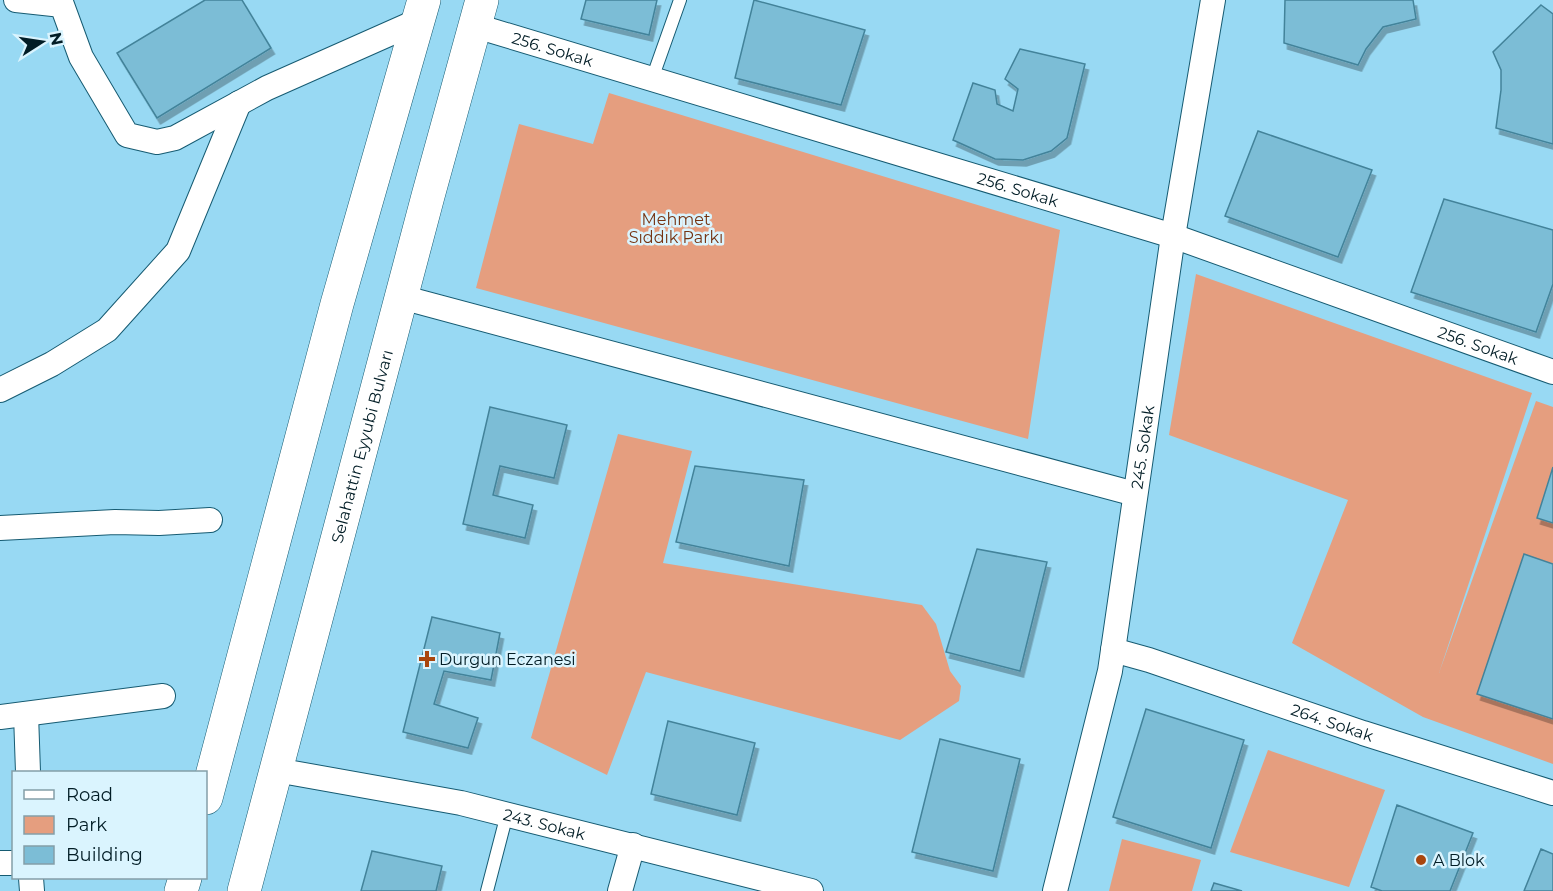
<svg xmlns="http://www.w3.org/2000/svg" width="1553" height="891" viewBox="0 0 1553 891" font-family="Montserrat,sans-serif">
	<defs>
		<filter id="shadow"><feDropShadow dx="3.5" dy="6" stdDeviation="0" flood-color="#0004"/></filter>
	</defs>
	<rect width="100%" height="100%" fill="#98d9f3"/>
	<path fill="#e59e7f" d="M609 93 1060 230 1028 439 476 288 519 124 593 144Z
		M1196 274 1532 393 1439 673 1536 401 1553 407V764L1423 717 1292 643 1348 500 1169 435Z
		M618 434 692 451 663 563 922 605 936 624 950 671 961 686 959 701 900 740 646 672 607 775 531 738Z
		M1268 750 1385 790 1349 887 1230 852Z
		M1122 839 1201 860 1192 891H1109Z"/>
	<path fill="#7cbdd6" stroke="#43839a" stroke-width="1.5" filter="url(#shadow)" d="M205 0H242L271 48 157 118 117 53Z
		M586 0H657L649 35 581 19Z
		M754 0 865 30 841 105 735 78Z
		M1285 0H1413L1416 19 1383 27 1366 49 1358 65 1284 43Z
		M1541 5 1553 14V144L1496 128 1501 90V70L1493 52Z
		M1020 49 1085 64 1067 138 1051 151 1023 160 995 159 953 140 973 83 995 90 997 104 1013 111 1018 89 1005 79Z
		M1258 131 1372 170 1338 257 1225 216Z
		M1444 199 1553 230V284L1536 332 1411 292Z
		M490 407 567 425 554 478 500 466 493 495 533 505 525 538 463 524Z
		M695 466 804 480 789 566 676 542Z
		M1553 467V523L1537 518Z
		M977 549 1047 562 1020 671 946 652Z
		M1524 554 1553 564V719L1477 694Z
		M432 617 500 633 491 680 444 671 434 704 478 718 468 748 403 732Z
		M1146 709 1244 740 1211 848 1113 817Z
		M668 721 755 743 737 815 651 794Z
		M940 739 1020 759 993 871 912 852Z
		M1397 805 1473 833 1450 891H1382L1371 887Z
		M1541 849 1553 854V891H1524Z
		M372 851 442 866 436 891H361Z
		M1214 883 1242 891H1211Z"/>
	<g fill="none" stroke-linecap="round" stroke-linejoin="round">
		<defs>
			<path id="lane" d="M652 79 680 0
				M487 891 507 814"/>
			<g id="street">
				<path d="M16 0 62 5 81 57 127 135 157 142 175 138 267 88 418 21"/>
				<path id="s1" d="M476 26 1173 236 1553 372"/>
				<path d="M401 297 1135 494"/>
				<path d="M0 390 52 364 107 330 178 251 239 103"/>
				<path d="M0 528 115 522 159 523 210 520"/>
				<path id="s2" d="M1113 650 1149 660 1363 733 1553 793"/>
				<path d="M26 714 28 772"/>
				<path d="M0 717 163 696"/>
				<path id="s3" d="M276 770 461 803 811 891"/>
				<path d="M0 863H14"/>
				<path d="M31 878 32 891"/>
				<path d="M620 891 633 845"/>
				<path id="s4" d="M1055 891 1110 671 1173 236 1213 0"/>
			</g>
			<g id="primary">
				<path d="M206 798 337 304 424 0"/>
				<path d="M181 891 185 878"/>
				<path id="s5" d="M244 891 428 196 482 0"/>
			</g>
		</defs>
		<use href="#lane" stroke="#165b72" stroke-width="14"/>
		<use href="#street" stroke="#165b72" stroke-width="26"/>
		<use href="#primary" stroke="#165b72" stroke-width="34"/>
		<use href="#lane" stroke="#fff" stroke-width="12"/>
		<use href="#street" stroke="#fff" stroke-width="24"/>
		<use href="#primary" stroke="#fff" stroke-width="33"/>
	</g>
	<g fill="#a9460e" stroke="#daf4fe" stroke-width="2">
		<path d="M424 650h6v6h6v6h-6v6h-6v-6h-6v-6h6z"/>
		<circle cx="1421" cy="860" r="6"/>
	</g>
	<g text-anchor="middle" dominant-baseline="central" stroke-width="5" stroke-linejoin="round" paint-order="stroke">
		<g font-size="16" fill="#021d26" stroke="#daf4fe">
			<text stroke="none"><textPath href="#s1" startOffset="80">256. Sokak</textPath></text>
			<text stroke="none"><textPath href="#s1" startOffset="566">256. Sokak</textPath></text>
			<text stroke="none"><textPath href="#s1" startOffset="1052">256. Sokak</textPath></text>
			<text stroke="none"><textPath href="#s5" startOffset="460">Selahattin Eyyubi Bulvarı</textPath></text>
			<text stroke="none"><textPath href="#s4" startOffset="453">245. Sokak</textPath></text>
			<text stroke="none"><textPath href="#s2" startOffset="231">264. Sokak</textPath></text>
			<text stroke="none"><textPath href="#s3" startOffset="274">243. Sokak</textPath></text>
		</g>
		<g font-size="16" fill="#753311" stroke="#daf4fe">
			<text x="676" y="219">Mehmet<tspan x="676" dy="18">Sıddık Parkı</tspan></text>
		</g>
		<g font-size="16" fill="#021d26" stroke="#daf4fe" text-anchor="start">
			<text x="439" y="659">Durgun Eczanesi</text>
			<text x="1433" y="860">A Blok</text>
		</g>
	</g>
	<rect x="12" y="771" width="195" height="108" fill="#daf4fe" stroke="#849ea8" stroke-width="1.5"/>
	<rect x="24" y="790" width="30" height="9" fill="#ffffff" stroke="#849ea8" stroke-width="1.5"/>
	<text x="66" y="801" font-size="18" fill="#021d26">Road</text>
	<rect x="24" y="816" width="30" height="18" fill="#e59e7f" stroke="#849ea8" stroke-width="1.5"/>
	<text x="66" y="831" font-size="18" fill="#021d26">Park</text>
	<rect x="24" y="846" width="30" height="18" fill="#7cbdd6" stroke="#849ea8" stroke-width="1.5"/>
	<text x="66" y="861" font-size="18" fill="#021d26">Building</text>
	<g transform="translate(42 42) rotate(78)" stroke="#daf4fe" stroke-width="4.5" paint-order="stroke">
	<path d="M0-4.5L10 22L0 15L-10 22Z" fill="#021d26"/>
	<text y="-9" font-size="16" font-weight="bold" text-anchor="middle" fill="#021d26">N</text>
	</g>
</svg>
